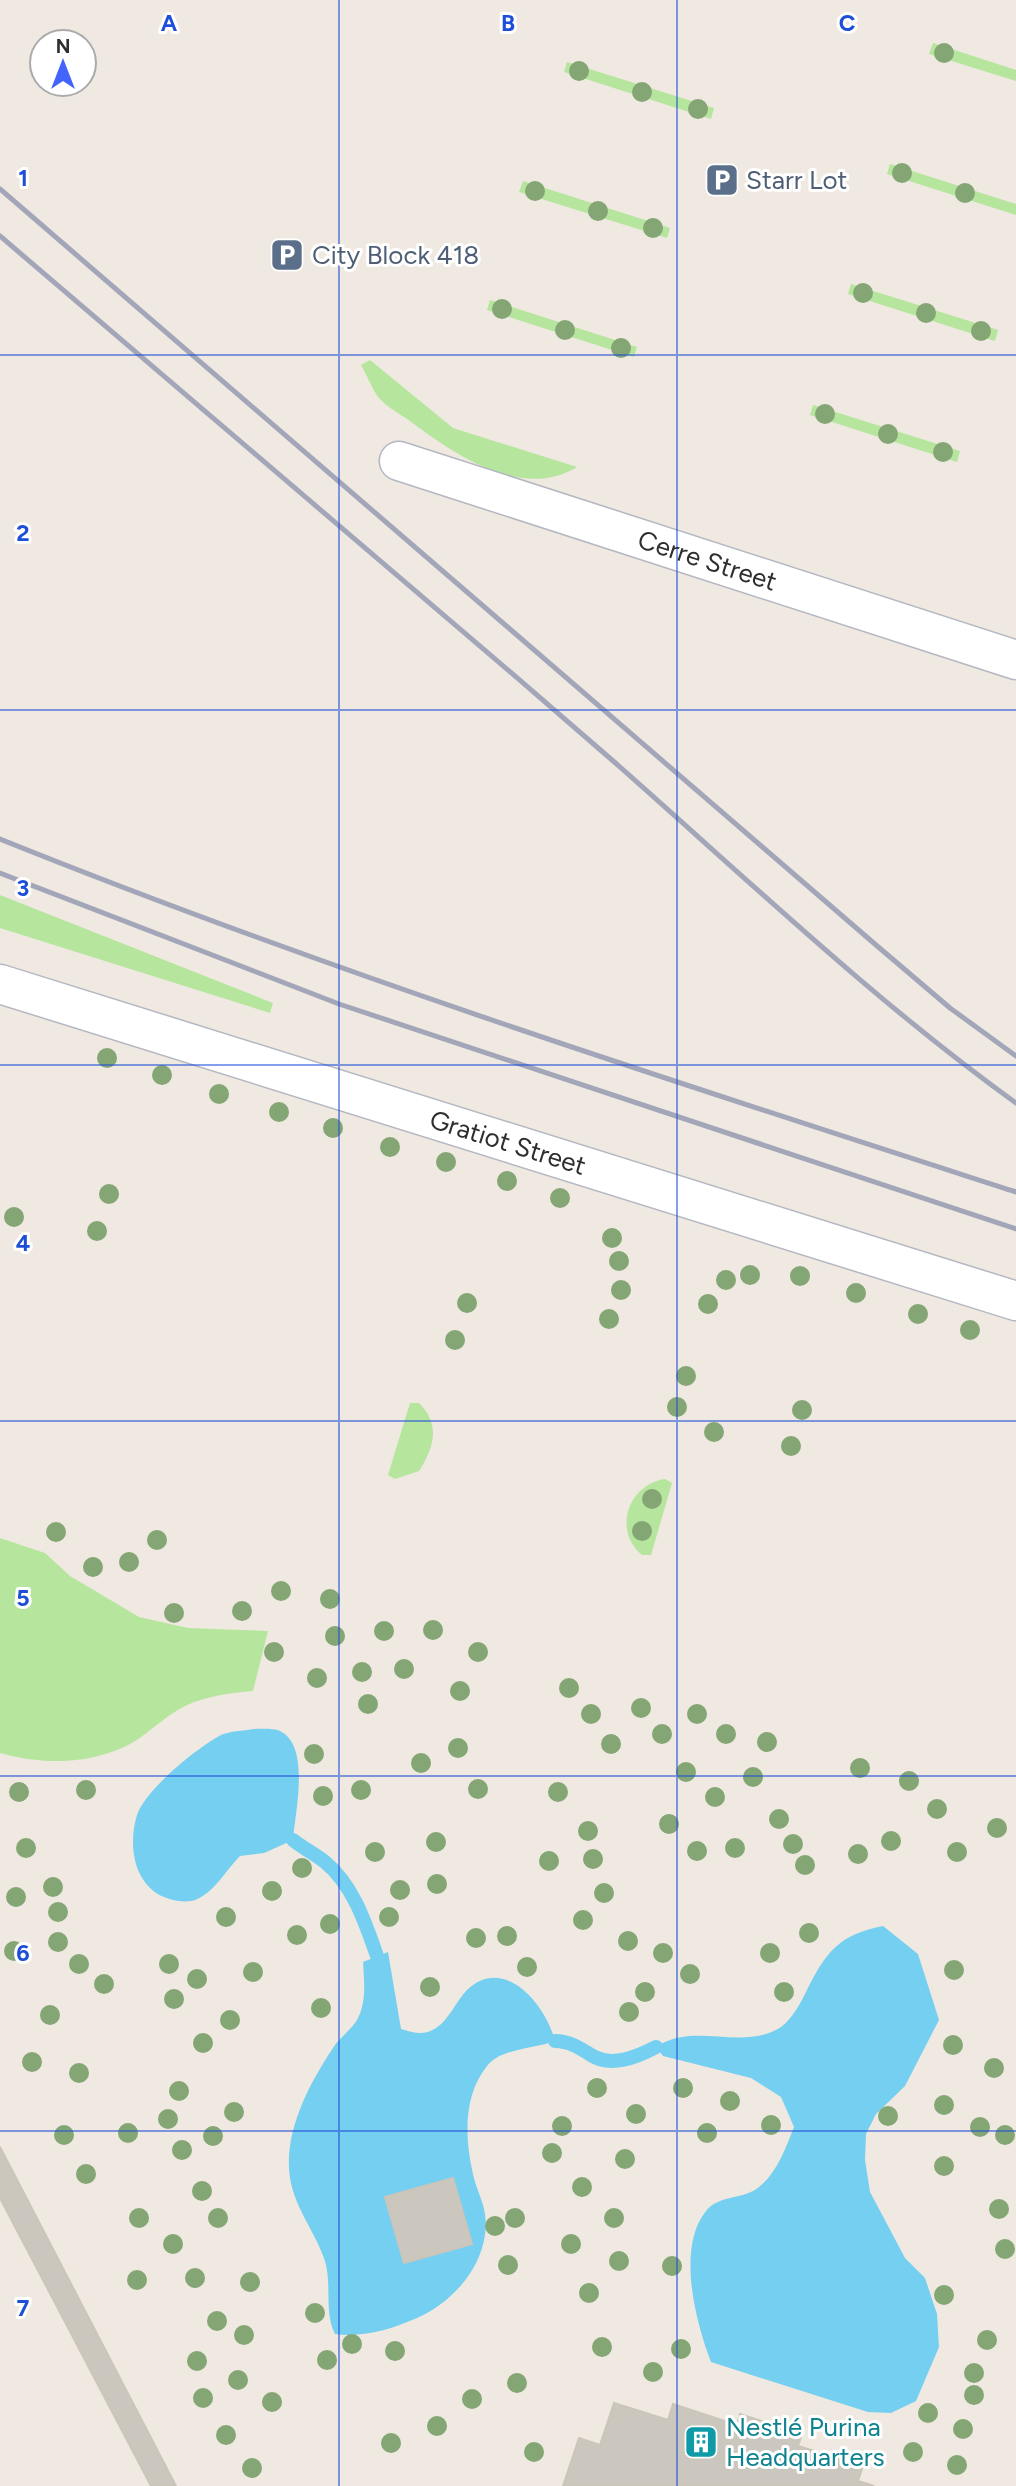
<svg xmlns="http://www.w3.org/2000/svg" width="1016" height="2486" viewBox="0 0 1016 2486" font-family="Figtree,sans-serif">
	<rect width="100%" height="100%" fill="#efe9e1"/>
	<path fill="#b6e59e" d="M933 43 1016 70V81L929 54Z
		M567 62 714 108 711 119 564 72Z
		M890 164 1016 204V215L887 174Z
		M523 181 670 228 667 238 519 192Z
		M851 284 998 330 995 341 848 294Z
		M490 300 637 347 634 357 487 310Z
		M370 360 453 428 577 467C521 501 454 454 410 421 400 414 387 407 379 398 372 389 367 375 361 365Z
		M813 405 960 451 957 462 810 415Z
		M0 895 273 1003 270 1013 0 928Z
		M410 1403H419C441 1425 434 1447 419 1471L395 1479 388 1475Z
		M665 1479 672 1483 651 1555H642C612 1530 629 1484 665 1479Z
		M0 1538 45 1553 70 1576 139 1617 188 1628 268 1631 253 1691C230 1693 206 1696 185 1706 165 1716 150 1732 132 1743 91 1765 43 1765 0 1753Z"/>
	<path fill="#75cff0" d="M253 1729C260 1729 273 1728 280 1731 311 1746 295 1812 293 1840L264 1853 240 1856C226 1870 214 1893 195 1900 186 1903 173 1901 164 1897 133 1884 128 1844 137 1815 145 1790 198 1747 221 1735 230 1731 243 1731 253 1729Z
		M883 1926 918 1954 939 2020 905 2086 876 2114 866 2134 865 2160 870 2192 905 2258 925 2278 937 2314 939 2347 916 2401 891 2413 868 2412 711 2362C696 2323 676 2248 706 2211 720 2194 744 2200 759 2187 777 2173 786 2147 794 2127L781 2097 751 2078 663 2056 656 2047C694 2021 742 2052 781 2027 792 2019 800 2004 806 1992 826 1952 838 1935 883 1926Z
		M388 1952 401 2029C414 2033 424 2036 436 2028 449 2020 456 2001 467 1990 504 1954 546 2005 555 2041 535 2049 501 2048 487 2066 462 2097 465 2142 474 2178 477 2190 483 2201 485 2214 491 2259 456 2301 417 2318 392 2329 363 2338 335 2334 324 2313 332 2285 325 2261 315 2231 295 2209 290 2178 283 2133 309 2084 333 2048 339 2038 351 2030 357 2020 367 2002 364 1981 363 1962Z"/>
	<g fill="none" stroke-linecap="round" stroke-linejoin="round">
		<path stroke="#75cff0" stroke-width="14" d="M293 1840C303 1848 315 1854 325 1862 353 1885 365 1922 377 1956
			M555 2041C569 2041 580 2048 591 2055 611 2068 637 2057 656 2047"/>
	</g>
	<path fill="#cbc7bf" stroke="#cbc5ba" stroke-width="2" d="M0 2147 176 2486H151L0 2198Z
		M453 2178 472 2244 404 2263 385 2197Z
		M614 2403 668 2420 673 2404 737 2425 740 2414 802 2434 798 2446 863 2466 858 2481 874 2486H563L579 2438 600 2445Z"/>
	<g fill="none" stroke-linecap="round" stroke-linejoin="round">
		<defs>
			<g id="minor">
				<path id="s1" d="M399 461 1016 660"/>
				<path id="s2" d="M0 984 1016 1301"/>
			</g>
		</defs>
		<use href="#minor" stroke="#b4b7c1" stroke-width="41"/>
		<use href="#minor" stroke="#fff" stroke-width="38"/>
		<path stroke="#a3a6b8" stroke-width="5" d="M0 189 876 945 950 1008 1016 1056
			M0 236C205 409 409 584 612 760 744 876 873 1000 1016 1103
			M0 839C333 973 675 1082 1016 1192
			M0 873 339 1004 1016 1229"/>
	</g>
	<g fill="#84a574">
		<circle cx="944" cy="53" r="10"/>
		<circle cx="579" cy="71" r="10"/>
		<circle cx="642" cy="92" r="10"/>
		<circle cx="698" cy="109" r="10"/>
		<circle cx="902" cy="173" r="10"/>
		<circle cx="535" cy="191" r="10"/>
		<circle cx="965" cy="193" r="10"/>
		<circle cx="598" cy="211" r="10"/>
		<circle cx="653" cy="228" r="10"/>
		<circle cx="863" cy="293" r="10"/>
		<circle cx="502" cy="309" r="10"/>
		<circle cx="926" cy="313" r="10"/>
		<circle cx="565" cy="330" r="10"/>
		<circle cx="981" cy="331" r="10"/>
		<circle cx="621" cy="348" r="10"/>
		<circle cx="825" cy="414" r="10"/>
		<circle cx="888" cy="434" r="10"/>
		<circle cx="943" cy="452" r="10"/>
		<circle cx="107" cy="1058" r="10"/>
		<circle cx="162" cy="1075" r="10"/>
		<circle cx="219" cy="1094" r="10"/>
		<circle cx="279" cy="1112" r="10"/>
		<circle cx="333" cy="1128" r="10"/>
		<circle cx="390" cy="1147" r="10"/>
		<circle cx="446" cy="1162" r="10"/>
		<circle cx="507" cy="1181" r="10"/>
		<circle cx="109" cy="1194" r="10"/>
		<circle cx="560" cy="1198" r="10"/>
		<circle cx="14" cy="1217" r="10"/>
		<circle cx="97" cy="1231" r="10"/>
		<circle cx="612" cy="1238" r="10"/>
		<circle cx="619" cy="1261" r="10"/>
		<circle cx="750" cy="1275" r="10"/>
		<circle cx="800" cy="1276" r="10"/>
		<circle cx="726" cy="1280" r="10"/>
		<circle cx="621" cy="1290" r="10"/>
		<circle cx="856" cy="1293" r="10"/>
		<circle cx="467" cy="1303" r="10"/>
		<circle cx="708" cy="1304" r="10"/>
		<circle cx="918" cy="1314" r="10"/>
		<circle cx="609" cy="1319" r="10"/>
		<circle cx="970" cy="1330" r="10"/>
		<circle cx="455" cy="1340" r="10"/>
		<circle cx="686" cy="1376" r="10"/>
		<circle cx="677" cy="1407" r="10"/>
		<circle cx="802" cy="1410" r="10"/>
		<circle cx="714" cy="1432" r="10"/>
		<circle cx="791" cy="1446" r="10"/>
		<circle cx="652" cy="1499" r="10"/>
		<circle cx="642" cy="1531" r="10"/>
		<circle cx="56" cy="1532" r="10"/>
		<circle cx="157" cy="1540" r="10"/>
		<circle cx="129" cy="1562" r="10"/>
		<circle cx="93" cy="1567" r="10"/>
		<circle cx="281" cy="1591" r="10"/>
		<circle cx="330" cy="1599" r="10"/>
		<circle cx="242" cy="1611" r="10"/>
		<circle cx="174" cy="1613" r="10"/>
		<circle cx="433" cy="1630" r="10"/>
		<circle cx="384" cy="1631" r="10"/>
		<circle cx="335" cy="1636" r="10"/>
		<circle cx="274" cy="1652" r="10"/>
		<circle cx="478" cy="1652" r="10"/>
		<circle cx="404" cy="1669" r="10"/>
		<circle cx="362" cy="1672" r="10"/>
		<circle cx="317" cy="1678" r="10"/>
		<circle cx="569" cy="1688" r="10"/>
		<circle cx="460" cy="1691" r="10"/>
		<circle cx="368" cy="1704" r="10"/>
		<circle cx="641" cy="1708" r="10"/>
		<circle cx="591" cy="1714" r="10"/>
		<circle cx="697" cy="1714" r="10"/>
		<circle cx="662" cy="1734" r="10"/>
		<circle cx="726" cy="1734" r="10"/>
		<circle cx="767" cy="1742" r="10"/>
		<circle cx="611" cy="1744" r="10"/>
		<circle cx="458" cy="1748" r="10"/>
		<circle cx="314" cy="1754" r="10"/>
		<circle cx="421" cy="1763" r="10"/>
		<circle cx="860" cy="1768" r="10"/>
		<circle cx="686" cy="1772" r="10"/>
		<circle cx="753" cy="1777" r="10"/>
		<circle cx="909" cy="1781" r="10"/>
		<circle cx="478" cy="1789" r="10"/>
		<circle cx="86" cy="1790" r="10"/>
		<circle cx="361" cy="1790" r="10"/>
		<circle cx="19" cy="1792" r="10"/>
		<circle cx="558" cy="1792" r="10"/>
		<circle cx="323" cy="1796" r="10"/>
		<circle cx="715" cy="1797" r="10"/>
		<circle cx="937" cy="1809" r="10"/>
		<circle cx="779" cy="1819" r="10"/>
		<circle cx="669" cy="1824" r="10"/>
		<circle cx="997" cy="1828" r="10"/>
		<circle cx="588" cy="1831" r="10"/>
		<circle cx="891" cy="1841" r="10"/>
		<circle cx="436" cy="1842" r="10"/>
		<circle cx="793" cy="1844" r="10"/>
		<circle cx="26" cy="1848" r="10"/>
		<circle cx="735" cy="1848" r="10"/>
		<circle cx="697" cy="1851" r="10"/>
		<circle cx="375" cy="1852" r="10"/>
		<circle cx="957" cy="1852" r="10"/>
		<circle cx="858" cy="1854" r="10"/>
		<circle cx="593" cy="1859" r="10"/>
		<circle cx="549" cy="1861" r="10"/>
		<circle cx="805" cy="1865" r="10"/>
		<circle cx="302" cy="1868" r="10"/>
		<circle cx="437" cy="1884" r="10"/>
		<circle cx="53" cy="1887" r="10"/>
		<circle cx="400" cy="1890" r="10"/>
		<circle cx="272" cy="1891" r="10"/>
		<circle cx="604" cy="1893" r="10"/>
		<circle cx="16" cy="1897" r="10"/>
		<circle cx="58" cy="1912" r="10"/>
		<circle cx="226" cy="1917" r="10"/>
		<circle cx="389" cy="1917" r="10"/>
		<circle cx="583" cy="1920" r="10"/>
		<circle cx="330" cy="1924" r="10"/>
		<circle cx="809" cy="1933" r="10"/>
		<circle cx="297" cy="1935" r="10"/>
		<circle cx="507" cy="1936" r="10"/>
		<circle cx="476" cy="1938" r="10"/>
		<circle cx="628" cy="1941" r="10"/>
		<circle cx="58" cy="1942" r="10"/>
		<circle cx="14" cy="1951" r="10"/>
		<circle cx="663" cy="1953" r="10"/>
		<circle cx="770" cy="1953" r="10"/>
		<circle cx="79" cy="1964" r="10"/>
		<circle cx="169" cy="1964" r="10"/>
		<circle cx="527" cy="1967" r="10"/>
		<circle cx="954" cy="1970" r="10"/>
		<circle cx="253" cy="1972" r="10"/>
		<circle cx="690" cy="1974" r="10"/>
		<circle cx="197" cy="1979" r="10"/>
		<circle cx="104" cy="1984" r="10"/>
		<circle cx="430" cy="1987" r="10"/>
		<circle cx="645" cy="1992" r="10"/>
		<circle cx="784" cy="1992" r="10"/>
		<circle cx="174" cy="1999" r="10"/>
		<circle cx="321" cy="2008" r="10"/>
		<circle cx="629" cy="2012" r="10"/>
		<circle cx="50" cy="2015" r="10"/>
		<circle cx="230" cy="2020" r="10"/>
		<circle cx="203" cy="2043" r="10"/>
		<circle cx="953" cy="2045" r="10"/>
		<circle cx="32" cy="2062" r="10"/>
		<circle cx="994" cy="2068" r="10"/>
		<circle cx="79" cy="2073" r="10"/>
		<circle cx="597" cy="2088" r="10"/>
		<circle cx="683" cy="2088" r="10"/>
		<circle cx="179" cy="2091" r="10"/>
		<circle cx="730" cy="2101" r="10"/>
		<circle cx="944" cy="2105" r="10"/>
		<circle cx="234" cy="2112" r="10"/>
		<circle cx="636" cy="2114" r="10"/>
		<circle cx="888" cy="2116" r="10"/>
		<circle cx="168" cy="2119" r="10"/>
		<circle cx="771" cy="2125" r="10"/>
		<circle cx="562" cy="2126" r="10"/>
		<circle cx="980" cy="2127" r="10"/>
		<circle cx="128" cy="2133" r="10"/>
		<circle cx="707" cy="2133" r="10"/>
		<circle cx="64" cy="2135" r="10"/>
		<circle cx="1005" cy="2135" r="10"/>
		<circle cx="213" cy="2136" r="10"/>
		<circle cx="182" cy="2150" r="10"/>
		<circle cx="552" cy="2153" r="10"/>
		<circle cx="625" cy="2159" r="10"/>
		<circle cx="944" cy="2166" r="10"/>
		<circle cx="86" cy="2174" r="10"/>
		<circle cx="582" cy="2187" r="10"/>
		<circle cx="202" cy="2191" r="10"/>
		<circle cx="999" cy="2209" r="10"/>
		<circle cx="139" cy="2218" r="10"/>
		<circle cx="218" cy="2218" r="10"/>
		<circle cx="515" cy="2218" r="10"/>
		<circle cx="614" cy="2218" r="10"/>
		<circle cx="495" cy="2226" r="10"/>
		<circle cx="173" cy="2244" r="10"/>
		<circle cx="571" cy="2244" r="10"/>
		<circle cx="1005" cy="2249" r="10"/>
		<circle cx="619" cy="2261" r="10"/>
		<circle cx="508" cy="2265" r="10"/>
		<circle cx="672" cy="2266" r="10"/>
		<circle cx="195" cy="2278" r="10"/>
		<circle cx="137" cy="2280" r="10"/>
		<circle cx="250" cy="2282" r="10"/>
		<circle cx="589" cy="2293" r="10"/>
		<circle cx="944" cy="2295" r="10"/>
		<circle cx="315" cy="2313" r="10"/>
		<circle cx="217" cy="2321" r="10"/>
		<circle cx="244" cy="2335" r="10"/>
		<circle cx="987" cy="2340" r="10"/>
		<circle cx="352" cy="2344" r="10"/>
		<circle cx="602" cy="2347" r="10"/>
		<circle cx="681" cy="2349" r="10"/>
		<circle cx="395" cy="2351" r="10"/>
		<circle cx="327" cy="2360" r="10"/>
		<circle cx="197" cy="2361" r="10"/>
		<circle cx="653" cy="2372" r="10"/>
		<circle cx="974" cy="2373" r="10"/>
		<circle cx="238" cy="2380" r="10"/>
		<circle cx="517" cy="2383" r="10"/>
		<circle cx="974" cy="2395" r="10"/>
		<circle cx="203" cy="2398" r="10"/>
		<circle cx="472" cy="2399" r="10"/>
		<circle cx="272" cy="2402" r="10"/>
		<circle cx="928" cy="2413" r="10"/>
		<circle cx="437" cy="2426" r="10"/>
		<circle cx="963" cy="2429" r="10"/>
		<circle cx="226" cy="2435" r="10"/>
		<circle cx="391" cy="2443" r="10"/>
		<circle cx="534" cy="2452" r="10"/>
		<circle cx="913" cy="2452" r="10"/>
		<circle cx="957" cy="2465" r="10"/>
		<circle cx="252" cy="2468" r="10"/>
	</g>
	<path fill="none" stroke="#1d4ed8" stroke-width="2" stroke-opacity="0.55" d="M339 0V2486M677 0V2486M0 355H1016M0 710H1016M0 1065H1016M0 1421H1016M0 1776H1016M0 2131H1016"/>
	<defs>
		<symbol id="parking-square" viewBox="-11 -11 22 22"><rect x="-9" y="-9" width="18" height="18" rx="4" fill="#5c6f8a" stroke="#fff"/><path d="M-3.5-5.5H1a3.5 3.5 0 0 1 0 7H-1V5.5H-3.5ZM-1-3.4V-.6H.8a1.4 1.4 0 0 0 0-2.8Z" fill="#fff"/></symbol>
		<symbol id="building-square" viewBox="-11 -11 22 22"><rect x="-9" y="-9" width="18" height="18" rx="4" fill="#0f9aa8" stroke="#fff"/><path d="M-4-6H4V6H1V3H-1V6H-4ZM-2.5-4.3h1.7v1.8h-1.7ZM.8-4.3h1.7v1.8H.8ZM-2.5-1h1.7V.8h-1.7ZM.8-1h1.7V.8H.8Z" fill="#fff"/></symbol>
	</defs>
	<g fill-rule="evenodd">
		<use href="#parking-square" x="703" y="161" width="38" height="38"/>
		<use href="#parking-square" x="268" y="236" width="38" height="38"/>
		<use href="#building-square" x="682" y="2423" width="38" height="38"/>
	</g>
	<g text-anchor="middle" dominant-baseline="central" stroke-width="6" stroke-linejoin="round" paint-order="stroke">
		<g font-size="26" fill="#4e5e75" stroke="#fff" text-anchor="start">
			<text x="746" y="180">Starr Lot</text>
			<text x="312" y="255">City Block 418</text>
		</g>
		<g font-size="26" fill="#2e2e2e" stroke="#fff">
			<text stroke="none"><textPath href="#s1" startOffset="324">Cerre Street</textPath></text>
			<text stroke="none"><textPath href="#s2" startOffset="532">Gratiot Street</textPath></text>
		</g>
		<g font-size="26" fill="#0d838f" stroke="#fff" text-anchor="start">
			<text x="726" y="2427">Nestlé Purina<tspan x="726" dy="30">Headquarters</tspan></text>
		</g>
	</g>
	<g font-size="23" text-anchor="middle" font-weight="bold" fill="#1d4ed8" stroke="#fff" stroke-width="6" stroke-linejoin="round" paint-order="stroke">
		<text x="169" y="31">A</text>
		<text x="508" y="31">B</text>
		<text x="847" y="31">C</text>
		<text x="23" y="186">1</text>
		<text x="23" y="541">2</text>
		<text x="23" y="896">3</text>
		<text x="23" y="1251">4</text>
		<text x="23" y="1606">5</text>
		<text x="23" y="1961">6</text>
		<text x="23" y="2316">7</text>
	</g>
	<g transform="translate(63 63)"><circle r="33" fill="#ffffff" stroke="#ababab" stroke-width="2"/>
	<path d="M0-5L12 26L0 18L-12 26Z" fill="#4264fb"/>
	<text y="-10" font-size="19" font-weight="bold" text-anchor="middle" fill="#2e2e2e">N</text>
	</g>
</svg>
